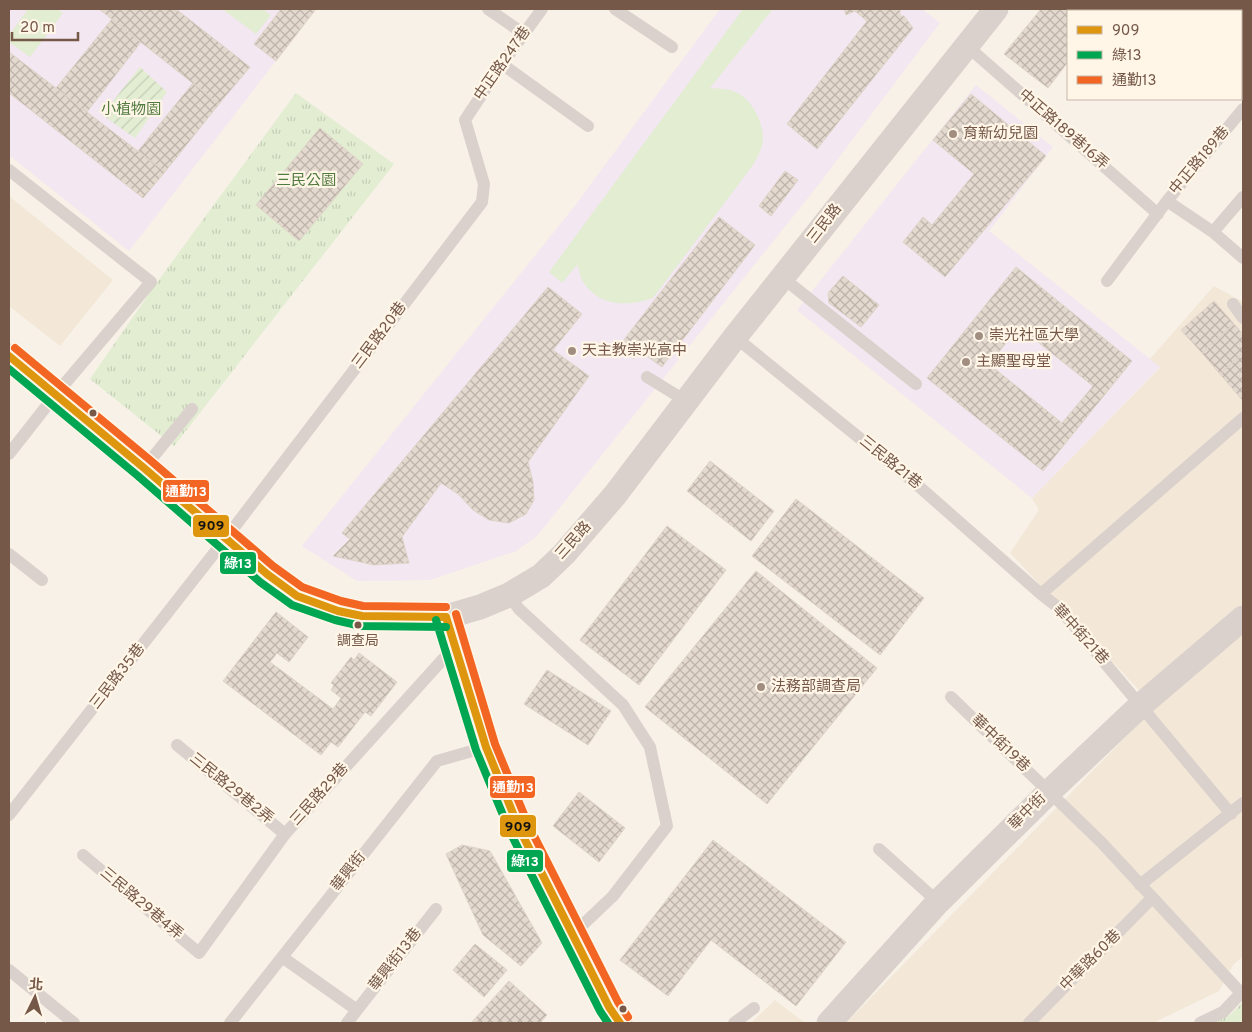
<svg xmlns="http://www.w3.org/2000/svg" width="1252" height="1032" viewBox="0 0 1252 1032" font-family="Overpass,'Noto Sans TC',sans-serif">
	<defs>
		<pattern id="park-tufts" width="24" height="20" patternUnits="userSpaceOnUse" patternTransform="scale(1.25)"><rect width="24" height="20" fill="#e2edd2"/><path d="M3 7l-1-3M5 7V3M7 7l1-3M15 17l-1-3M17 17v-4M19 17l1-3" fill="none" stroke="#c5cdb6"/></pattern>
		<pattern id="garden-furrows" width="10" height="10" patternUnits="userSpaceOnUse" patternTransform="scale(1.25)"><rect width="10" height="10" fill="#e2edd2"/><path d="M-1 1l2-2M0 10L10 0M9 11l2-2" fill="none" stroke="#c5cdb6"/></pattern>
		<pattern id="building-cross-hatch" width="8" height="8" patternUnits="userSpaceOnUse" patternTransform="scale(1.25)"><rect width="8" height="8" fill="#e3d9cf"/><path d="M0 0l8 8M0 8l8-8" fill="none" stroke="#bdb3aa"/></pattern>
	</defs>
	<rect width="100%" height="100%" fill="#f7f1e7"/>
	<path fill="#f3e7d7" d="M9 196 113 280 60 346 9 306Z
		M1214 286 1243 302V956L1233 965 1219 991 1153 1023H846L1155 707 1010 553 1039 510 1032 498 1160 368 1150 359Z
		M775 1000 805 1023H751Z"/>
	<path fill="#f3e7f1" d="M9 9H316L129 251 9 155Z
		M720 9H922L940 23 819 184 537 536 516 551 430 580 357 581 302 546 574 207Z
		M976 85 1053 147 989 231 1160 367 1032 498 797 310Z"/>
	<path fill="#e2edd2" d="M28 9H57L63 13 30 57 9 42V35Z
		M222 9H263L271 15 256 34Z
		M743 9H773L710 88C717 89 726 88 733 91 751 97 763 121 763 139 762 149 758 157 753 165L653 298C627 307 598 307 582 280 580 276 579 269 577 265L562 283 549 272Z"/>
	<path fill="url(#park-tufts)" d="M296 93 394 164 174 446 90 379 158 281Z
		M1243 1002V1023H1212L1231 1014Z"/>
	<path fill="url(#garden-furrows)" d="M140 67 167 92 135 138 102 115Z"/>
	<path fill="url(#building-cross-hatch)" stroke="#e0d4c9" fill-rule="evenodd" d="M99 9H176L250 67 219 104Z
		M281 9H316L276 61 254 44Z
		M844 9H900V16H904L913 28 817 149 787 124 867 21 855 11 846 15Z
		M1041 9H1110L1108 11H1068V62L1048 88 1004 54Z
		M1180 9H1243V68L1241 65V11H1182Z
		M112 19 141 42 87 112 56 88Z
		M9 52 165 172 143 198 9 93Z
		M193 83 219 104 165 172 138 151Z
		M971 94 1046 156 945 277 903 242 923 217 932 225 974 174 933 140Z
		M320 128 363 164 299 241 256 205Z
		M785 171 798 180 771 216 759 206Z
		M719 217 755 245 662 367 640 351 634 359 619 346Z
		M1016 267 1132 361 1043 471 927 378ZM1019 327 1093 386 1062 423 989 364Z
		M843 276 879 305 861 327 829 303 828 293Z
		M548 287 582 314 553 350 589 376 528 462 533 482 534 500 526 514 509 523 489 520 473 510 458 494 441 483 402 537 409 563 374 565 333 556 350 539 342 533Z
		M1214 301 1234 324 1202 353 1181 330Z
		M1234 324 1243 334V353L1220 374 1202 353Z
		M1243 353V401L1220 374Z
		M710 461 774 511 751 541 687 491Z
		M796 499 924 598 880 655 752 556Z
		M667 526 726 570 639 685 580 640Z
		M756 571 877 668 767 804 645 707Z
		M276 612 308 637 289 662 277 653 270 662 333 709 341 698 331 690 334 685 331 683 351 657 354 660 359 653 397 682 371 716 365 712 338 747 331 742 321 755 223 681Z
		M547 670 611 711 588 745 524 704Z
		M579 792 625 828 599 862 553 826Z
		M713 840 846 942 796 1006 711 940 668 996 620 960Z
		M462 845 490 851 542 943 521 966 483 935 446 854Z
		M475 944 507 970 484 997 453 970Z
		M509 981 547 1015 540 1023H471Z"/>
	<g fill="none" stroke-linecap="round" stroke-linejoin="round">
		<path stroke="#dad1cc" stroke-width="12" d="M488 9 524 34
			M615 9 672 47
			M967 46 1158 214
			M502 64 588 126
			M9 170 151 282 56 394 9 454
			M1167 201 1213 232 1243 197
			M1213 232 1243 258
			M783 278 916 384
			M1107 281 1167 201 1243 109
			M1233 304 1243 318
			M735 337 915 483 1041 594 1059 608 1231 814
			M647 377 686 401
			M144 468 192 409
			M9 554 42 580
			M1041 594 1243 418
			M509 595 519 609 623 705 650 747 667 826 613 896 572 935
			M951 697 1101 842 1241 993
			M177 745 285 834
			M9 815 226 538 482 202 484 184 465 120 502 64 542 9
			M879 849 938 902
			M83 855 199 953 285 834 454 647
			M1140 885 1243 803
			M282 957 357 1010 347 1023
			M9 970 74 1023
			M357 1010 436 909
			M230 1023 437 761 486 747
			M734 1023 754 1008
			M1029 1023 1152 898
			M1200 1023 1223 1012 1243 991"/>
		<path stroke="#dad1cc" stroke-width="25" d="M9 356 144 468 267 574 297 596 338 611 362 616 446 617 480 607 509 595 541 576 564 554 615 495 735 337 996 9
			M446 617 486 747 519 828 609 1007 620 1023
			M829 1023 938 902 1049 792 1141 705 1243 618"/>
		<defs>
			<path id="bus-1" d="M9 356 144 468 267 574 297 596 338 611 362 616 446 617
				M446 617 486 747 519 828 609 1007 620 1023"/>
			<path id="bus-2" d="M9 369 138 476 260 582 292 605 335 620 361 626 446 627
				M436 620 476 750 510 832 600 1011 608 1023"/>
			<path id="bus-3" d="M15 348 150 460 273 566 302 587 341 601 363 606 446 607
				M456 614 495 744 528 824 618 1002 628 1017"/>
		</defs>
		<use href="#bus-1" stroke="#fff6e8" stroke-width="11"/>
		<use href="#bus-2" stroke="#fff6e8" stroke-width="11"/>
		<use href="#bus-3" stroke="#fff6e8" stroke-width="11"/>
		<use href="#bus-1" stroke="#dd960e" stroke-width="8"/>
		<use href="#bus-2" stroke="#00a651" stroke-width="8"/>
		<use href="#bus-3" stroke="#f26522" stroke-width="8"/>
	</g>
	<g fill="#a28e80" stroke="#fff6e8" stroke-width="2">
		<circle cx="953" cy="134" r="5"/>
		<circle cx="979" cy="336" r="5"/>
		<circle cx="572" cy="351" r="5"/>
		<circle cx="966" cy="362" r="5"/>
		<circle cx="761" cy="687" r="5"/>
	</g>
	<g fill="#755848" stroke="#fff6e8" stroke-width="2">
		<circle cx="93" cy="413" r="4.5"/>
		<circle cx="358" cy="625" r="4.5"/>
		<circle cx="623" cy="1009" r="4.5"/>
	</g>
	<g text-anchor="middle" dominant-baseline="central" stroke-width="4.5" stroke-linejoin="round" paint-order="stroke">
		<g font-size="14" fill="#755848" stroke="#fff6e8">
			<text x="358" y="641">調查局</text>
		</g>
		<g font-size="15" fill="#755848" stroke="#fff6e8">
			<text transform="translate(503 64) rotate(-55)">中正路247巷</text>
			<text transform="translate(1063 130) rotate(41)">中正路189巷16弄</text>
			<text transform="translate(1200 161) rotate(-50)">中正路189巷</text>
			<text transform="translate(825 224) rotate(-52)">三民路</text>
			<text transform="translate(380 336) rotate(-53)">三民路20巷</text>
			<text transform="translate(890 463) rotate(39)">三民路21巷</text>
			<text transform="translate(574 541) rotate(-48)">三民路</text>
			<text transform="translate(1080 635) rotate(48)">華中街21巷</text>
			<text transform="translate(118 677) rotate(-52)">三民路35巷</text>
			<text transform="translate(1000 744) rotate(44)">華中街19巷</text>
			<text transform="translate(231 789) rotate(39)">三民路29巷2弄</text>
			<text transform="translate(320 795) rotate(-48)">三民路29巷</text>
			<text transform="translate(1028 812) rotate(-45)">華中街</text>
			<text transform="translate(349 872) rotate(-52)">華興街</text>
			<text transform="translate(141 904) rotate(40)">三民路29巷4弄</text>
			<text transform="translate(396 960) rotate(-52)">華興街13巷</text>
			<text transform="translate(1091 961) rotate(-45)">中華路60巷</text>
		</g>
		<g font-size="15" fill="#517b3f" stroke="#fff6e8">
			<text x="131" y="110">小植物園</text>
			<text x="306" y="181">三民公園</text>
		</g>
		<g font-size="15" fill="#755848" stroke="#fff6e8" text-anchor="start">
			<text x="963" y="134">育新幼兒園</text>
			<text x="989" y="336">崇光社區大學</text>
			<text x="582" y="351">天主教崇光高中</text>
			<text x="976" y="362">主顯聖母堂</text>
			<text x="771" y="687">法務部調查局</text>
		</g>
	</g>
	<g stroke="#fff6e8" stroke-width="2">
		<rect x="162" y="479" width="48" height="24" rx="5" fill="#f26522"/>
		<rect x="192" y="514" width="38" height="24" rx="5" fill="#dd960e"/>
		<rect x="219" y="551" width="38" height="24" rx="5" fill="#00a651"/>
		<rect x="489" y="775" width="47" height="24" rx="5" fill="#f26522"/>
		<rect x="499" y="814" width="38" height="24" rx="5" fill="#dd960e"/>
		<rect x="506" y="849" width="38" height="24" rx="5" fill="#00a651"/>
	</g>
	<g font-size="14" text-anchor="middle" font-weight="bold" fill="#fff">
		<text x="186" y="496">通勤13</text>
		<text x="238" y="568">綠13</text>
		<text x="513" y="792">通勤13</text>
		<text x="525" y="866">綠13</text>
	</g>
	<g font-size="14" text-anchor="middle" font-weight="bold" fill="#111">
		<text x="211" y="530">909</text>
		<text x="518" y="831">909</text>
	</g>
	<rect width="1252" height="1032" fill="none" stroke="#755848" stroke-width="20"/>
	<rect x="1067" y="10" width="175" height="90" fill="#fff6e8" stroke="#c8b7a8"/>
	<rect x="1077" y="26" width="25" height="8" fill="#dd960e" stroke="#c8b7a8"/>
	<text x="1112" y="35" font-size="15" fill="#755848">909</text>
	<rect x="1077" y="51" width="25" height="8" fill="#00a651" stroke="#c8b7a8"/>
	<text x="1112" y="60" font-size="15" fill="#755848">綠13</text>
	<rect x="1077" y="76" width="25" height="8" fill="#f26522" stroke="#c8b7a8"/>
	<text x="1112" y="85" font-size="15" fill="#755848">通勤13</text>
	<g transform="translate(35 997) rotate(5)" stroke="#fff6e8" stroke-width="4" paint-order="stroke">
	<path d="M0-4L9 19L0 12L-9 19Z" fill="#755848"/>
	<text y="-8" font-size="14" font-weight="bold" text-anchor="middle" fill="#755848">北</text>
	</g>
	<path d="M12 32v8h66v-8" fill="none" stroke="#755848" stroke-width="2.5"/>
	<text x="20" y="32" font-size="15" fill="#755848" stroke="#fff6e8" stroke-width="4" paint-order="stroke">20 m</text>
</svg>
